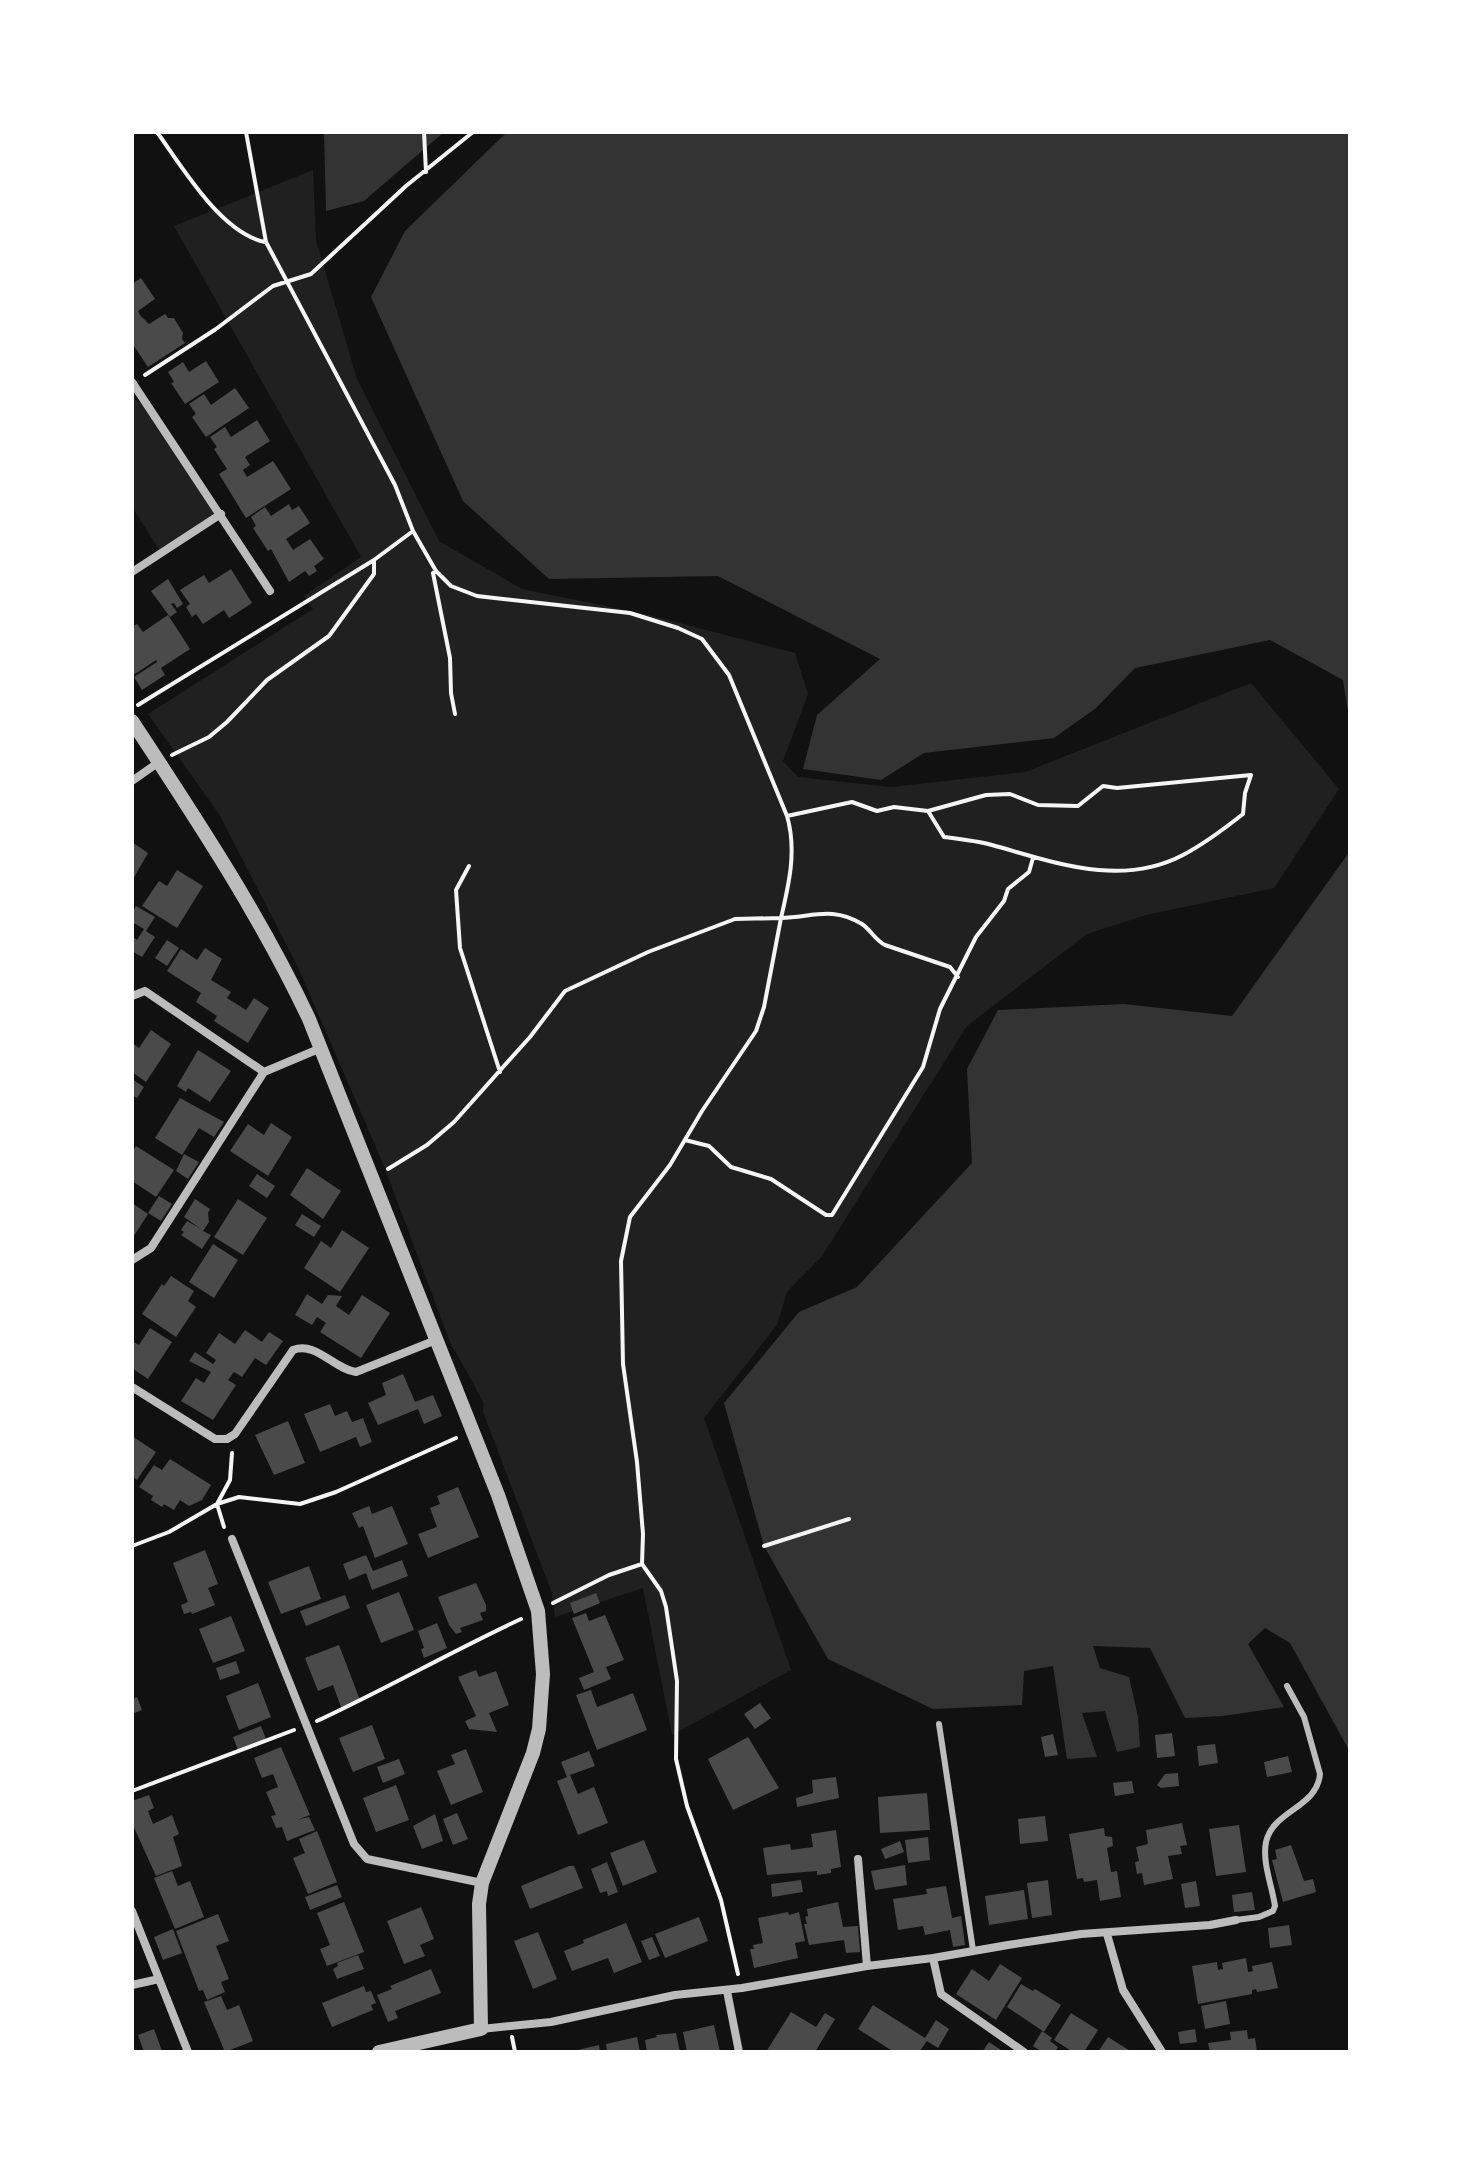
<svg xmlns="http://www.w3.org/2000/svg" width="1482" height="2184" viewBox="0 0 1482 2184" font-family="Figtree,sans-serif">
	<rect width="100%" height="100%" fill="#111"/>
	<path fill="#202020" d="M313 170 316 240 357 379 439 541 522 589 645 614 795 653 808 694 783 761 798 777 891 787 1025 772 1251 683 1339 789 1274 888 1146 915 1087 934 967 1026 822 1256 787 1292 777 1325 704 1418 791 1670 672 1735 643 1588 555 1617 552 1593 483 1412 484 1403 450 1342 384 1166 297 965 219 814 148 714 313 609 304 596 361 557 174 226Z
		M132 397 149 409 218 514 160 551 132 507Z"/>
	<path fill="#333" d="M324 132H444L364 201 326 211Z
		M507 132H1350V725L1343 680 1270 640 1135 668 1096 708 1054 738 924 753 881 780 803 769 817 715 880 659 718 576 549 579 463 501 371 297 405 231Z
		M1350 851V1752L1290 1643 1265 1628 1248 1644 1284 1707 1223 1716 1185 1718 1150 1648 1093 1646 1100 1668 1129 1677 1138 1717 1140 1747 1117 1752 1105 1711 1082 1713 1097 1757 1067 1759 1053 1666 1024 1671 1022 1705 933 1709 828 1659 764 1546 724 1403 799 1312 857 1287 972 1163 967 1069 998 1010 1124 1004 1232 1016Z"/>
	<path fill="#4a4a4a" d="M141 278 155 299 138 311 140 315 149 324 165 314 168 318H174L183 333 182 339 185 343 148 367 132 343V284Z
		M206 361 219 382 185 404 171 383 174 382 168 372 183 362 189 372Z
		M235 388 249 408 206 437 192 417 196 414 189 404 204 394 211 405Z
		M257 420 270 441 245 457 250 465 243 470 247 477 273 461 291 489 246 518 219 474 227 469 214 449 217 447 210 437 225 427 231 437Z
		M289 504 292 510 299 506 310 523 286 539 293 550 310 539 324 559 314 566 317 571 309 576 305 571 289 582 271 549 268 551 253 528 256 526 251 517 265 507 271 516Z
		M231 569 252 603 229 618 224 610 203 624 196 614 192 617 186 607 190 604 180 590 204 575 209 583Z
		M168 579 183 604 177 608 174 603 171 604 177 612 170 617 151 591Z
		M168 615 190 649 161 668 165 675 142 690 134 677 157 662 156 660 135 674 132 670V627L137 624 143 632Z
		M132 842 148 853 132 881Z
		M177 870 203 886 177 928 142 906 159 881 167 886Z
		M136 906 155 917 146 931 155 937 142 957 132 951V936L137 940 144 929 132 922V913Z
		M167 940 179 948 167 966 155 958Z
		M205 948 222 959 211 980 231 992 227 998 246 1010 254 998 269 1008 248 1043 214 1021 217 1016 196 1002 201 993 167 971 181 949 197 960Z
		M151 1030 171 1044 146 1082 132 1072V1043L139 1048Z
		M198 1050 231 1071 210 1102 188 1088 186 1092 177 1086Z
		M132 1079 144 1087 137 1098 132 1095Z
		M180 1098 224 1122 214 1137 199 1128 182 1155 155 1138Z
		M271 1123 292 1137 268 1176 230 1151 248 1124 264 1135Z
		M136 1146 174 1170 156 1197 132 1181V1152Z
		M184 1154 199 1162 188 1179 176 1171Z
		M307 1168 341 1191 323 1219 290 1195Z
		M257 1174 275 1186 267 1198 249 1186Z
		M159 1196 172 1204 161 1221 148 1213Z
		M195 1199 210 1209 208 1213 209 1222 203 1231 211 1235 202 1249 181 1235 184 1232 181 1230 187 1221 201 1229 184 1217Z
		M238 1199 267 1218 243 1255 214 1237Z
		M132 1203 148 1214 132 1239Z
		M302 1214 321 1226 314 1237 295 1225Z
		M342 1230 369 1248 340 1292 304 1268 321 1241 331 1248Z
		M213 1244 238 1260 214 1298 189 1282Z
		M171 1276 194 1291 188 1301 196 1307 176 1337 142 1314 162 1284 164 1286Z
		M307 1294 322 1304 328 1295 342 1296 336 1306 349 1315 362 1295 390 1313 361 1358 320 1332 326 1323 317 1317 312 1325 295 1315Z
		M150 1328 172 1342 148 1379 132 1368V1341L139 1345Z
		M245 1330 262 1342 269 1332 283 1341 266 1365 255 1358 242 1377 234 1372 228 1380 236 1385 213 1420 181 1401 196 1378 204 1383 211 1372 189 1361 195 1352 213 1364 216 1360 206 1353 219 1333 235 1344Z
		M403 1374 415 1402 433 1395 442 1416 424 1424 418 1409 378 1425 368 1403 386 1395 382 1383Z
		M330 1404 335 1416 347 1411 352 1422 363 1418 372 1442 360 1447 356 1437 320 1452 304 1414Z
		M288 1421 305 1463 274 1475 255 1435Z
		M132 1436 156 1452 137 1480 132 1476Z
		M170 1459 211 1485 202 1500 189 1506 180 1500 174 1510 164 1504 162 1507 151 1500 153 1496 139 1487 154 1465 162 1470Z
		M458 1487 479 1537 428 1558 418 1534 437 1527 430 1508 440 1504 437 1496Z
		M369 1506 372 1514 392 1506 408 1544 375 1558 363 1526 359 1528 352 1513Z
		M205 1550 218 1584 208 1588 215 1605 192 1614 191 1612 184 1614 181 1605 188 1602 173 1563Z
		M366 1555 373 1571 402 1560 408 1576 372 1590 366 1573 349 1580 343 1564Z
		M309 1566 321 1599 281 1614 268 1582Z
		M476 1583 486 1605V1611L480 1613 483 1620 460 1628 462 1632 456 1634 449 1625 438 1597Z
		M399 1592 414 1630 381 1643 366 1605Z
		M596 1593 600 1603 574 1614 570 1603Z
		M345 1595 350 1608 306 1626 300 1611Z
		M586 1613 589 1621 605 1615 624 1660 606 1667 611 1679 584 1690 579 1678 594 1672 572 1618Z
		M231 1616 245 1651 213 1663 199 1629Z
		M437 1623 447 1648 424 1658 421 1649 424 1648 418 1631Z
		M339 1645 360 1700 341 1707 333 1685 318 1691 305 1658Z
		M236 1661 240 1673 220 1680 216 1668Z
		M476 1670 479 1677 496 1671 509 1705 489 1713 497 1732 469 1729 465 1721 476 1716 458 1677Z
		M258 1683 271 1717 239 1730 226 1696Z
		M591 1690 597 1707 633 1693 647 1730 597 1750 576 1695Z
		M137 1697 142 1710 132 1714V1699Z
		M760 1703 771 1718 755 1729 744 1714Z
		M372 1725 385 1759 353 1772 339 1738Z
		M261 1726 266 1739 238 1750 233 1737Z
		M1172 1733 1175 1756 1157 1758 1155 1735Z
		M1053 1734 1058 1755 1045 1757 1041 1737Z
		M748 1737 779 1788 733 1810 708 1759Z
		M1215 1744 1218 1763 1199 1766 1197 1746Z
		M281 1747 310 1815 297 1820 309 1817 315 1830 287 1841 282 1827 276 1828 271 1816 276 1815 266 1792 278 1787 273 1774 262 1778 254 1758Z
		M466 1749 483 1792 451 1805 437 1771 455 1764 451 1755Z
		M589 1751 595 1766 570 1775 578 1794 594 1787 608 1823 578 1835 557 1781 567 1777 561 1762Z
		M1288 1756 1292 1772 1267 1777 1264 1762Z
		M399 1759 405 1774 383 1783 377 1767Z
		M1178 1773 1179 1786 1161 1788 1157 1785 1165 1774Z
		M836 1777 839 1798 797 1807 796 1798 813 1793 812 1780Z
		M1132 1781 1134 1793 1115 1796 1113 1783Z
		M396 1785 409 1820 376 1832 363 1798Z
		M927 1793 930 1830 880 1833 878 1797Z
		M149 1795 154 1808 148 1811 153 1824 172 1815 179 1834 173 1837 182 1866 156 1876 132 1823V1801Z
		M457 1813 468 1839 453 1845 443 1819Z
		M435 1814 443 1841 422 1849 413 1826Z
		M1045 1816 1048 1841 1020 1844 1018 1819Z
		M1182 1823 1187 1845 1180 1846 1182 1854 1168 1856 1173 1879 1144 1885 1142 1873 1137 1874 1135 1862 1139 1861 1136 1847 1148 1844 1146 1830Z
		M1239 1825 1246 1872 1216 1876 1209 1829Z
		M1104 1828 1105 1836 1112 1837 1113 1846 1107 1848 1111 1872 1117 1871 1121 1897 1100 1901 1097 1880 1084 1882 1083 1878 1077 1879 1069 1834Z
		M836 1830 841 1867 831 1869V1873L817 1875V1871L767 1875 763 1848 790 1844 791 1850 813 1847 811 1834Z
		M317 1831 337 1882 308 1894 293 1858 305 1853 299 1839Z
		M928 1837 930 1860 908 1863 905 1840Z
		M644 1840 657 1872 623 1886 610 1853Z
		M900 1841 904 1852 885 1859 881 1849Z
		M1291 1845 1304 1881 1313 1879 1316 1892 1283 1902 1272 1860 1277 1859 1275 1850Z
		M607 1862 618 1892 608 1896 607 1891 600 1893 591 1869Z
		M905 1865 907 1885 875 1890 871 1871Z
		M569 1866H574L583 1888 530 1909 521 1886Z
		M172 1871 178 1886 190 1881 204 1917 175 1929 154 1878Z
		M801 1880 803 1892 772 1897 771 1884Z
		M1048 1880 1052 1915 1032 1918 1027 1883Z
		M1196 1881 1200 1906 1185 1908 1181 1884Z
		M337 1885 342 1897 310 1910 305 1897Z
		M946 1886 952 1918 961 1916 965 1945 953 1947 950 1930 925 1935 923 1926 898 1930 893 1899 927 1894 926 1889Z
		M1024 1890 1028 1919 989 1925 985 1896Z
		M1252 1892 1255 1910 1234 1912 1232 1895Z
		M344 1902 364 1952 327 1966 320 1949 330 1945 317 1913Z
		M838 1902 843 1927 858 1926 860 1952 846 1953 844 1940 809 1945 804 1924H807L805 1917 808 1916 807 1909Z
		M421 1907 434 1939 420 1945 425 1956 404 1964 387 1921Z
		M788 1912 789 1915 799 1912 805 1941 795 1943 798 1958 754 1968 750 1949H754L753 1945 763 1943 758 1918Z
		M218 1914 229 1941 216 1946 229 1979 221 1982 225 1992 207 2000 203 1990 199 1991 176 1931Z
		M699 1917 708 1941 665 1958 655 1934Z
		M626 1923 642 1962 614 1973 608 1958 572 1971 564 1951 584 1943 583 1940Z
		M1289 1925 1292 1945 1270 1948 1268 1928Z
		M173 1929 182 1953 163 1960 154 1937Z
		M538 1932 557 1979 533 1989 514 1941Z
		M652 1937 660 1956 649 1960 641 1941Z
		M358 1955 364 1969 337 1979 333 1969 338 1966 337 1963Z
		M1246 1958 1248 1972 1253 1971 1252 1966 1272 1962 1278 1988 1257 1992 1256 1989 1252 1990V1994L1198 2004 1192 1966 1217 1962 1218 1970 1223 1969 1222 1963Z
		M1000 1964 1022 1978 996 2020 956 1994 972 1969 989 1981Z
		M431 1969 441 1993 395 2011 398 2018 388 2022 377 1995 392 1989 390 1986Z
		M1021 1984 1033 1991 1035 1989 1061 2005 1044 2032 1007 2007Z
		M364 1986 366 1992 371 1991 376 2003 371 2005 373 2010 332 2027 322 2003Z
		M221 1996 227 2010 239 2005 253 2041 225 2052 204 2002Z
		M1226 2001 1230 2024 1205 2029 1201 2006Z
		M873 2005 925 2038 936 2020 949 2029 938 2048 927 2041 919 2052H894L858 2029Z
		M791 2012 816 2027 825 2013 835 2019 815 2052H766Z
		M1071 2013 1098 2030 1084 2052H1073L1054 2040Z
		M714 2025 720 2052H687L683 2032Z
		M154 2029 162 2051 144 2052 138 2035Z
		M1195 2029 1197 2042 1180 2044 1178 2032Z
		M1247 2030 1248 2039 1255 2038 1257 2052H1210L1208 2043 1231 2040 1230 2032Z
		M1042 2031 1052 2038 1050 2041 1058 2047 1055 2052H1042L1033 2046Z
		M676 2033 680 2052H647L645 2040 657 2037 656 2035Z
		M637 2037 640 2052H607L606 2044Z
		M1108 2037 1132 2052H1098Z
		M989 2042 1004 2052H982Z
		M599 2045 600 2052H573V2051Z"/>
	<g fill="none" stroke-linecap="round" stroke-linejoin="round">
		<path stroke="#f5f5f5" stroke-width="4" d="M157 132C182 167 221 233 265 242
			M246 132 266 242 395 485 413 531
			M424 132 426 172
			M145 375 216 329 273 286 311 274 406 186 473 132
			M436 571 433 573 450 658 451 693 455 714
			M138 705 374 560 413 531 436 571 451 586 477 596 630 613 678 628 702 639 729 675 787 816C797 850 789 884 781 918 813 917 832 906 862 924 871 930 875 940 885 945L950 967 958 977
			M172 755 209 737 227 722 267 680 329 636 374 574V560
			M787 816 852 802 877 811 894 807 928 811 986 795 1010 794 1038 805 1078 806 1103 786 1117 788 1251 775 1245 793 1243 814C1224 829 1204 844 1183 855 1120 888 1054 862 992 845 977 841 960 839 944 837L928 811
			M469 866 456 890 460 948 500 1072
			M685 1140 709 1146 731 1167 771 1179 826 1215H832L923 1067 940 1009 976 937 1004 901 1008 889 1029 872 1033 858
			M388 1169 427 1145 454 1122 530 1037 565 991 648 952 735 919 781 918 764 1007 756 1031 702 1111 670 1165 630 1217 621 1261 623 1364 637 1462 643 1534 642 1564 661 1591 666 1607 677 1681 676 1759 687 1806 721 1900 738 1974
			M224 1527 217 1504 230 1480 232 1453
			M132 1546 169 1532 217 1504 239 1497 300 1504 336 1492 456 1438
			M764 1546 849 1519
			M553 1603 609 1575 642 1564
			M317 1721C386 1689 452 1651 521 1619
			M132 1791 294 1730
			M512 2037 515 2052"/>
		<path stroke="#bcbcbc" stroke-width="6" d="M939 1724 973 1950
			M1236 1920 1259 1917 1273 1911 1275 1906C1272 1886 1262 1862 1266 1842 1273 1810 1317 1808 1320 1774L1304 1717 1287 1686"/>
		<path stroke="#bcbcbc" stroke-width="8" d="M132 382 270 591
			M132 572 221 514
			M132 781 159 762
			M132 996 145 991 264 1072
			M132 1260 151 1248 264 1072 321 1048
			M132 1387 215 1439H227L235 1434 293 1350C316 1341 334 1369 356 1372L436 1340
			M232 1539 354 1844 367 1859 482 1883
			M858 1859 867 1966
			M132 1911 188 2052
			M1107 1934 1123 1990 1162 2052
			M933 1958 941 1994 1024 2052
			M132 1985 159 1979
			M727 1991 739 2052
			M481 2029 551 2022 675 1995 742 1988 867 1966 933 1958 1008 1945 1081 1934 1210 1925 1236 1920"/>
		<path stroke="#bcbcbc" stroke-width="14" d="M132 721C195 817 260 915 309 1019L498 1495 538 1611 543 1674 539 1729 533 1753 482 1883 479 1904 481 2029 379 2052"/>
	</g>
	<rect width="1482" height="2184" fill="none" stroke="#ffffff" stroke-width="268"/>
</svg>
